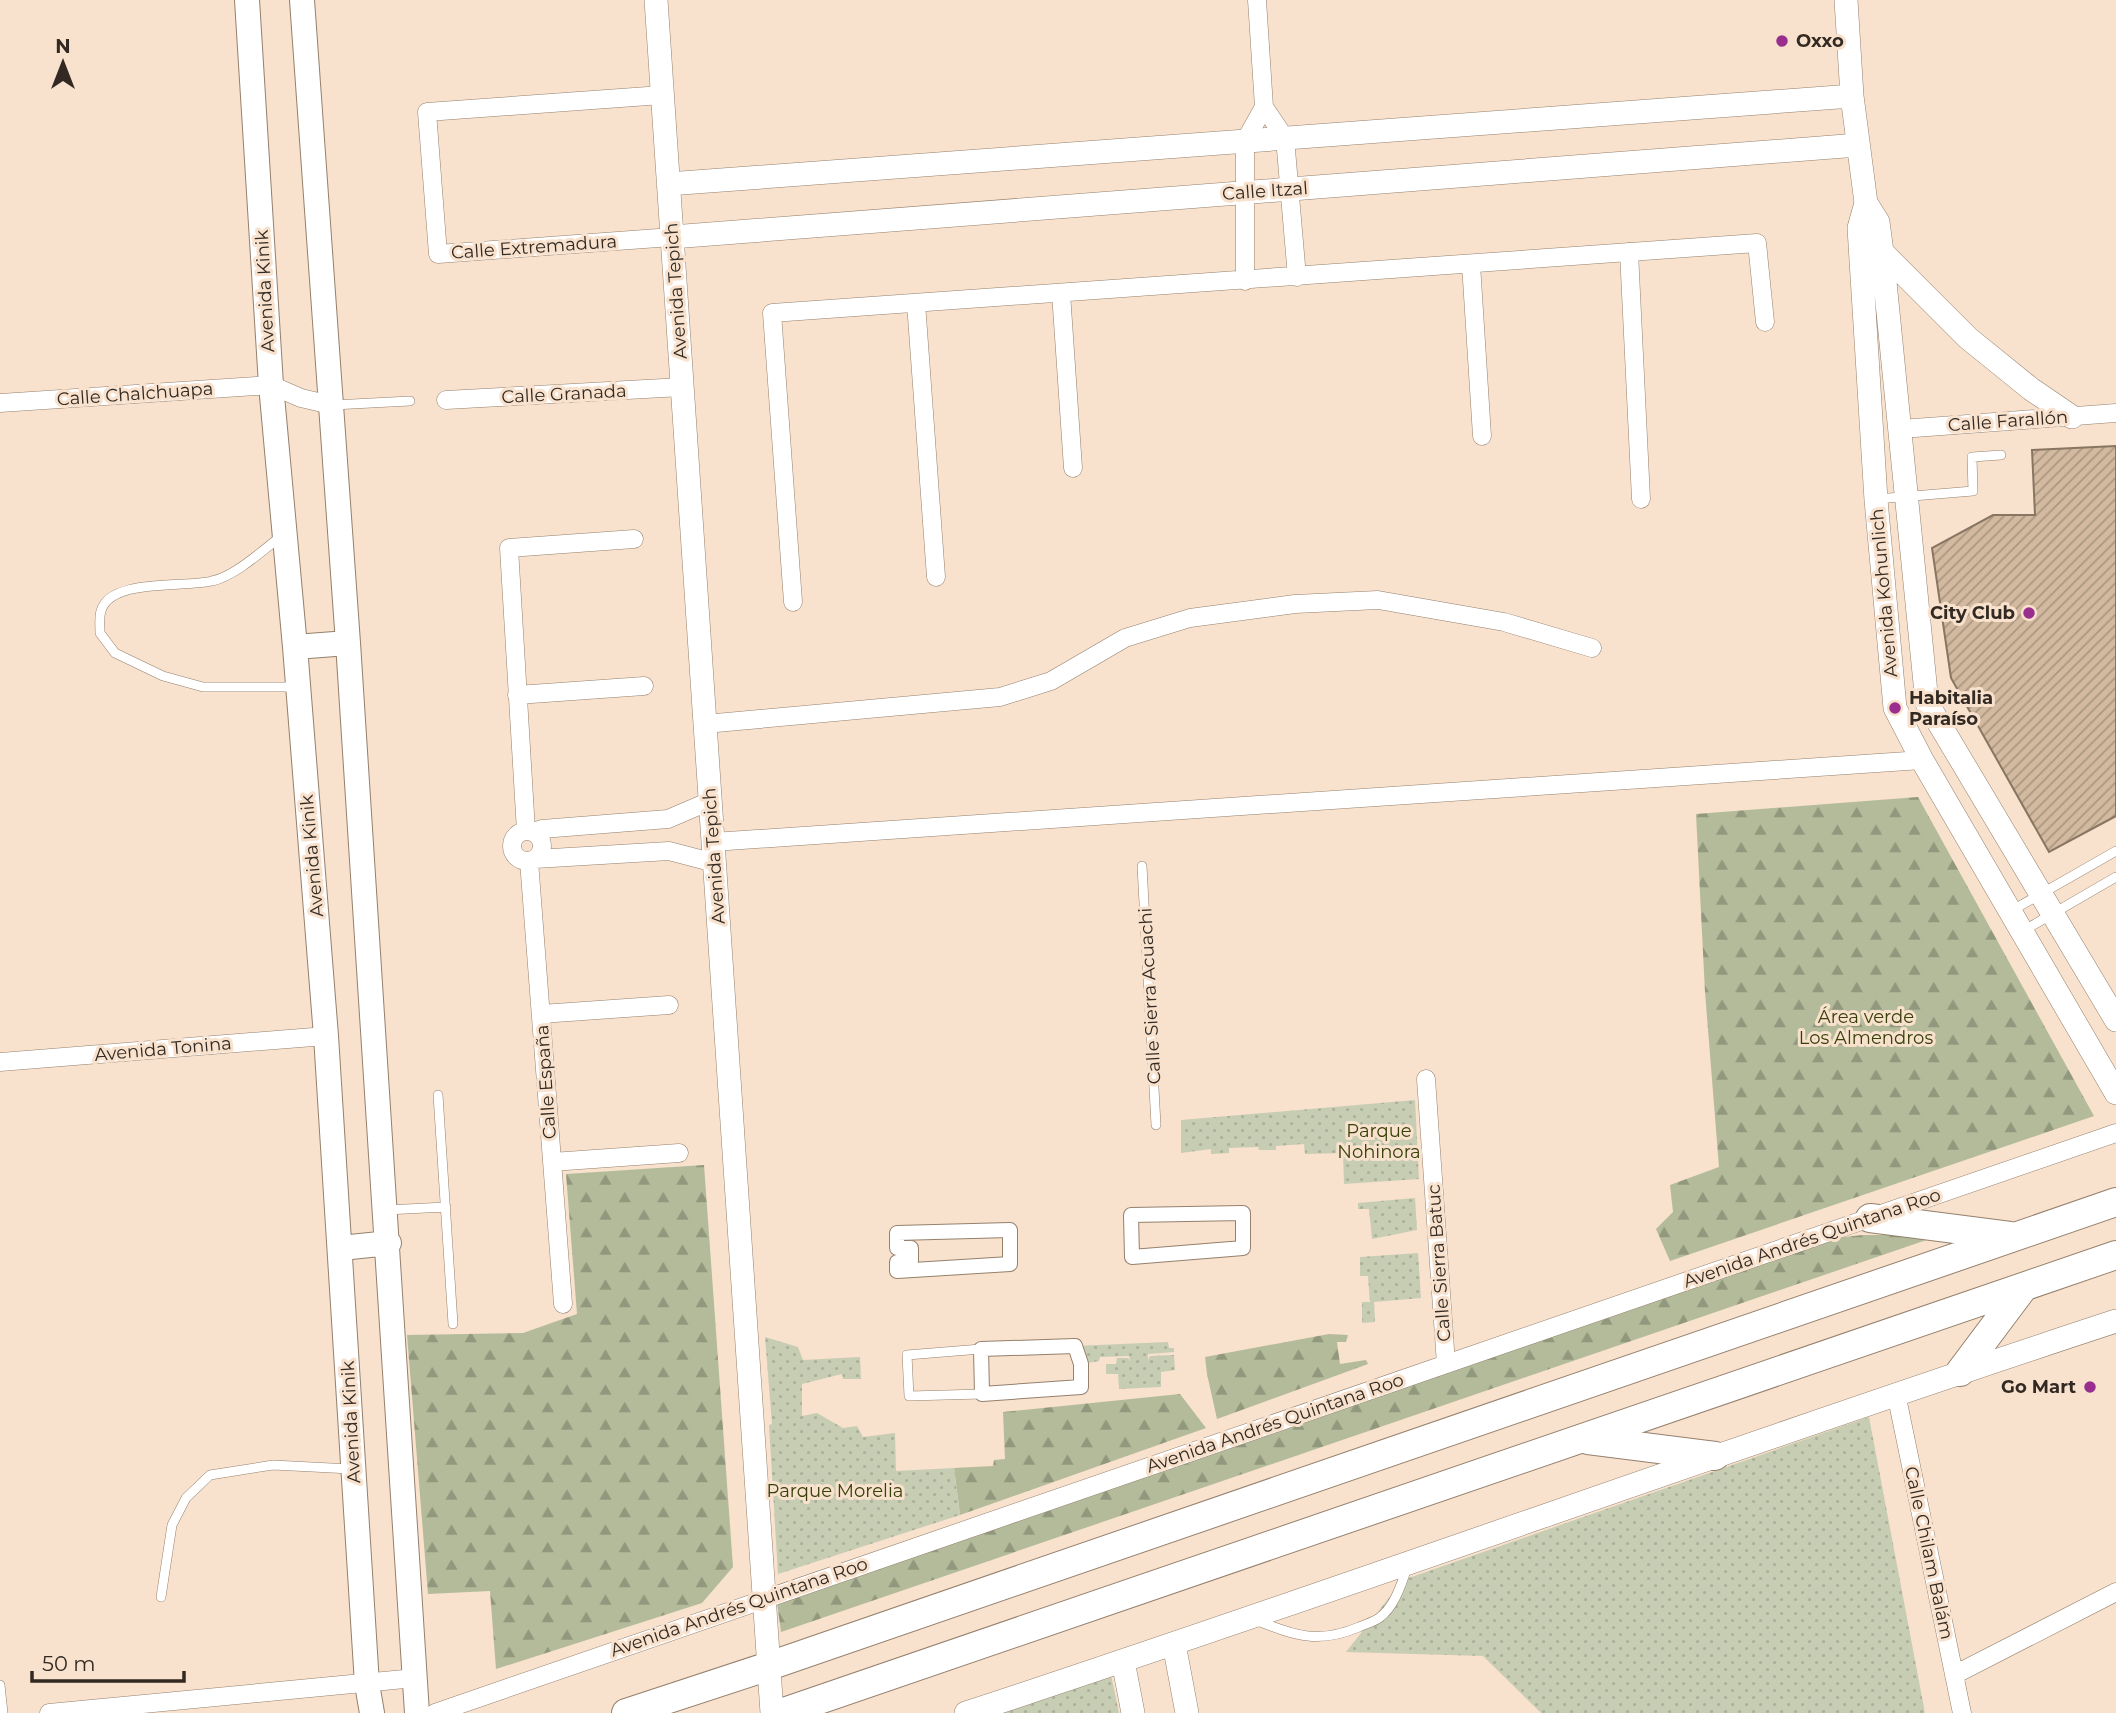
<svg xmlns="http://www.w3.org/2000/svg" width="2116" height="1713" viewBox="0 0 2116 1713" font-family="Montserrat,sans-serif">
	<defs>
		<pattern id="forest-firs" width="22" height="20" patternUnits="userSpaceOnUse" patternTransform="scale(1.75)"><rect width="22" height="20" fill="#b3bb9a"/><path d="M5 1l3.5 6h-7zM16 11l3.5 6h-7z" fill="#92987d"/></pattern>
		<pattern id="park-dots" width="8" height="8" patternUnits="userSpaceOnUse" patternTransform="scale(1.75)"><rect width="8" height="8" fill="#c7cdb3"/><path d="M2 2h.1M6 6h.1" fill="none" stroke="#abb09a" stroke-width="1.8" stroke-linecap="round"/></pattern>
		<pattern id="building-hatch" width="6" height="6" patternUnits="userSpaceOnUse" patternTransform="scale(1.75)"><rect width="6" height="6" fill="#d2b99f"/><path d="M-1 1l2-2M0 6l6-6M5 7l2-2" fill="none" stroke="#ab9781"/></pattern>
	</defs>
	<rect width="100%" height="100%" fill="#f8e1cd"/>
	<path fill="url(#forest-firs)" d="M1918 797 2094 1116 1670 1261 1656 1229 1673 1212 1670 1185 1719 1167 1705 992 1696 814Z
		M704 1165 733 1567 702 1603 496 1669 490 1591 428 1594 407 1335 523 1333 577 1314 566 1174Z
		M1862 1235H1941L781 1632 777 1603 1230 1443 1599 1321 1828 1239Z
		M1329 1334 1348 1335 1346 1342H1337L1340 1364 1366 1360 1368 1364 1217 1419 1207 1374 1205 1357Z
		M1180 1394 1206 1428 960 1515 954 1468 993 1466 994 1460 1005 1459 1003 1412Z"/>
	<path fill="url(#park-dots)" d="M1415 1100 1419 1179 1344 1184 1343 1153 1305 1154 1304 1144 1276 1146V1150H1259L1258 1147 1229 1148V1153L1211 1154V1149L1181 1153V1120Z
		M1415 1198 1417 1230 1372 1239 1369 1209H1358V1203Z
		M1418 1253 1421 1298 1374 1302 1375 1322 1362 1323V1302H1370L1368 1276H1360V1257Z
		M765 1337 798 1347 803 1360 860 1357 861 1379H843L842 1374 802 1384V1416L817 1413 843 1428 857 1426 863 1437 895 1433 896 1471 954 1468 960 1515 778 1574 769 1425 772 1424Z
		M1168 1342 1169 1348H1174V1352L1148 1354V1360L1150 1356 1174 1355 1175 1370 1161 1372V1387L1119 1389 1118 1374H1106V1364H1116L1117 1358H1128L1130 1361 1129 1356 1100 1357 1099 1361 1087 1363 1075 1346Z
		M1869 1417 1925 1713H1541L1483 1656 1346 1652 1403 1580Z
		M1110 1670 1119 1713H979Z"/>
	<path fill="url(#building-hatch)" stroke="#887562" stroke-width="2" d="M2116 446V816L2049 852 1951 678 1932 548 1993 515H2035L2032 450Z"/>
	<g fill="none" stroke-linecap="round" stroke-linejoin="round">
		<defs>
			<path id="service" d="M333 405 410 401
				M1877 499 1973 491 1972 457 2001 455
				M280 537C262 551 235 576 212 581 184 588 110 578 101 611 99 617 100 626 100 633L115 653 163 676 203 687H295
				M1142 866 1156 1125
				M2011 911 2116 851
				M2023 931 2116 877
				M438 1095 453 1324
				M386 1210 446 1207
				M981 1349 982 1394 909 1396 907 1355Z
				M161 1597 172 1525 186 1498 210 1475 273 1465 351 1469
				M1258 1621C1296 1636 1319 1644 1359 1627 1365 1624 1374 1622 1379 1618 1395 1607 1402 1582 1408 1565
				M0 1685 3 1713"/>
			<path id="pedestrian" d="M1243 1213V1248L1132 1257 1131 1215Z
				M1010 1230V1264L897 1271V1262L911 1261V1248H897V1233Z
				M1075 1346 1081 1364V1387L982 1394 981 1349Z"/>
			<path id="minor" d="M1257 0 1264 107 1285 138 1297 277
				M662 95 427 112 438 254 672 237
				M1629 252 1641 499
				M1471 264 1482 436
				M1245 281V141L1264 107
				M1061 293 1073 468
				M916 303 936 577
				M446 400 682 387
				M0 403 271 385 301 398 331 405
				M1901 429 2116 413
				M793 602 772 313 1757 243 1765 322
				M517 695 644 686
				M705 724 1000 697 1051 681 1125 638 1190 618 1295 604 1378 600 1504 622 1592 648
				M512 846a15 15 0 1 1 30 0a15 15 0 1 1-30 0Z
				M526 831 509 548 634 539
				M533 832 542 829 668 819 710 801
				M713 842 1922 760
				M535 859 669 851 715 863
				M529 861 563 1304
				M541 1014 669 1005
				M0 1062 326 1036
				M1426 1079 1446 1364
				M552 1162 679 1153
				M1896 1393 1962 1713
				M1954 1675 2116 1592
				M49 1713 415 1678
				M435 1713 2116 1133"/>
			<path id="tertiary" d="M656 0 772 1713
				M1846 0 1852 96 1866 203 1878 222 1882 252 1927 703 2116 1020
				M668 184 1852 96
				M1866 203 1859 228 1876 500 1895 708 1922 760 2116 1093
				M672 237 1858 145
				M1878 252H1882L1968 338 2031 389 2072 417
				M1174 1644 1187 1713
				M1123 1661 1133 1713
				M966 1713C1351 1587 1731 1447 2116 1321"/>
			<path id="secondary" d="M247 0 271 385 295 647 326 1036 367 1684 372 1713
				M302 0 348 643 417 1713
				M295 647 348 643
				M341 1248 389 1243"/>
			<path id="primary" d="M1870 1218 2010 1236
				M1960 1372 2023 1288
				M1588 1440 1715 1456
				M626 1713 769 1666 2116 1202
				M781 1713 2116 1255"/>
		</defs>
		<use href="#service" stroke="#94806d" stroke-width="10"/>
		<use href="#pedestrian" stroke="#94806d" stroke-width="16"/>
		<use href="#minor" stroke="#94806d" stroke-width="19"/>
		<use href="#tertiary" stroke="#94806d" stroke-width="24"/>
		<use href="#secondary" stroke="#94806d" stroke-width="26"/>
		<use href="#primary" stroke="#94806d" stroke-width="30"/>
		<use href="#service" stroke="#fff" stroke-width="9"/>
		<use href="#pedestrian" stroke="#fff" stroke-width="14"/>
		<use href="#minor" stroke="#fff" stroke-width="18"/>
		<use href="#tertiary" stroke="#fff" stroke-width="23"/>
		<use href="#secondary" stroke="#fff" stroke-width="24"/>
		<use href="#primary" stroke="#fff" stroke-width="28"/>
	</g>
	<g fill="#992e8f" stroke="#f8e1cd" stroke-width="2.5">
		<circle cx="1782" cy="41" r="7"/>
		<circle cx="2029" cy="613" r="7"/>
		<circle cx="1895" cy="708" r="7"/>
		<circle cx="2090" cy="1387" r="7"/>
	</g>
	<g text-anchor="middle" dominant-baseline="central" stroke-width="6" stroke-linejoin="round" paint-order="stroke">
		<g font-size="18" font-weight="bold" fill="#322a22" stroke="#f8e1cd" text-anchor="start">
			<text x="1796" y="41">Oxxo</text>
			<text x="2015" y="613" text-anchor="end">City Club</text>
			<text x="1909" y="698">Habitalia<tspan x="1909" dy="21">Paraíso</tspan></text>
			<text x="2076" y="1387" text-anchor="end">Go Mart</text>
		</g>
		<g font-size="18" fill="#322a22" stroke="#f8e1cd">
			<text transform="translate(1265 191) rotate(-4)">Calle Itzal</text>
			<text transform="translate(534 247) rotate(-4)">Calle Extremadura</text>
			<text transform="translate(265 291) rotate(-93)">Avenida Kinik</text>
			<text transform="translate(676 291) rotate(-94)">Avenida Tepich</text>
			<text transform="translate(135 394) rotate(-4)">Calle Chalchuapa</text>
			<text transform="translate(564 394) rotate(-3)">Calle Granada</text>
			<text transform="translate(2008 421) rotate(-4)">Calle Farallón</text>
			<text transform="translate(1884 593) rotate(-95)">Avenida Kohunlich</text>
			<text transform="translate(312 856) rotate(-95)">Avenida Kinik</text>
			<text transform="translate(714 856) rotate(-94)">Avenida Tepich</text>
			<text transform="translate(1150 996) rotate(-93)">Calle Sierra Acuachi</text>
			<text transform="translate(163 1049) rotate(-5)">Avenida Tonina</text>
			<text transform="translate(546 1082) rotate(-94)">Calle España</text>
			<text transform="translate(1812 1238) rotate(-19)">Avenida Andrés Quintana Roo</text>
			<text transform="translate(1439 1263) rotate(-94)">Calle Sierra Batuc</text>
			<text transform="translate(351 1422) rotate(-93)">Avenida Kinik</text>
			<text transform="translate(1275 1423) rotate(-19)">Avenida Andrés Quintana Roo</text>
			<text transform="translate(1929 1553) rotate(78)">Calle Chilam Balám</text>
			<text transform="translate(739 1607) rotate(-19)">Avenida Andrés Quintana Roo</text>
		</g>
		<g font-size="18" fill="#374009" stroke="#f8e1cd">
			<text x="1866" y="1017">Área verde<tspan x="1866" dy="21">Los Almendros</tspan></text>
			<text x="1379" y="1131">Parque<tspan x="1379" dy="21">Nohinora</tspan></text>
			<text x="835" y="1491">Parque Morelia</text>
		</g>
	</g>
	<g transform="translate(63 63)" stroke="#f8e1cd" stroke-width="5" paint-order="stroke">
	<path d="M0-5L12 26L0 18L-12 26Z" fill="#322a22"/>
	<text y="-10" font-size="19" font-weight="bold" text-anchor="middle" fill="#322a22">N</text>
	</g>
	<path d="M32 1671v10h152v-10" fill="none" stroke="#322a22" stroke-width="3.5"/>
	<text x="42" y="1671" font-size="21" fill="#322a22" stroke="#f8e1cd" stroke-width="5" paint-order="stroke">50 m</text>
</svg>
